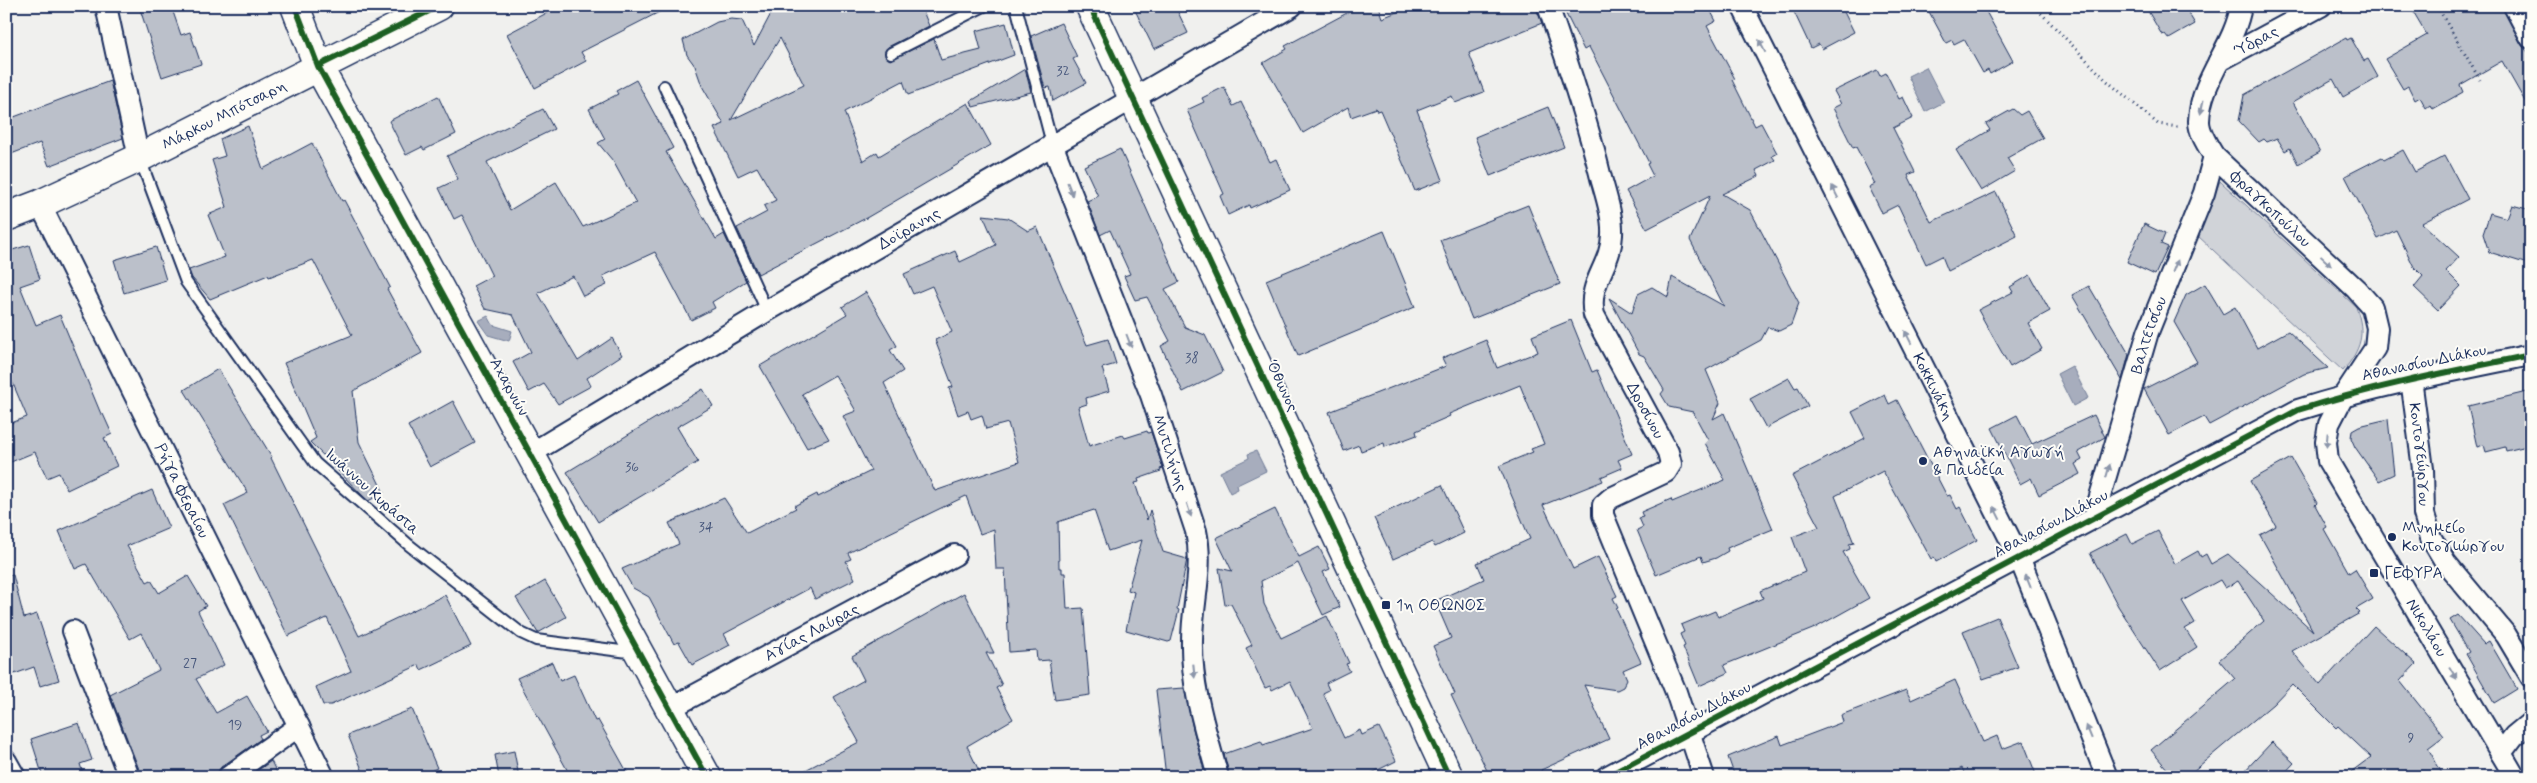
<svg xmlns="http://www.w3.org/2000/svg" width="2537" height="783" viewBox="0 0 2537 783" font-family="Mynerve,sans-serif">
	<rect width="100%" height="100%" fill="#f0f0ee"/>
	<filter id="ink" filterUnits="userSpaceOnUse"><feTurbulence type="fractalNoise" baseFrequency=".02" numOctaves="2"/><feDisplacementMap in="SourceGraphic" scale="10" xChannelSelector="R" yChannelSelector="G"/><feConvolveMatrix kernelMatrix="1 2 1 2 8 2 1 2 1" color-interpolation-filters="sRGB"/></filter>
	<g filter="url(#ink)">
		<path fill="#d0d3d8" stroke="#76819b" d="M2220 181 2356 307C2366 334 2361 349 2343 371L2198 236Z"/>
		<path fill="#a7adbd" stroke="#6f7b97" d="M1926 67 1944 102 1925 112 1908 76Z
			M488 316 493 325 512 331 509 341 488 335 478 321Z
			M2072 366 2088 398 2073 406 2057 374Z
			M1256 451 1266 471 1237 485 1238 489 1230 493 1220 472 1249 458 1248 454Z"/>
		<path fill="#bbc0ca" stroke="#1b2f5e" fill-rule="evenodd" d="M139 6H171L181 35 190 32 201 64 162 77Z
			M560 6H671L581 52 586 61 535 88 507 34Z
			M775 6H921L929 26 888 47 885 56 890 60 934 39 941 60 981 50 976 31 1006 23 1014 55 908 95 903 81 844 112 863 161 877 152 879 156 968 103 991 145 868 217 758 274 737 228 767 212 764 206 776 200 757 167 738 176 714 128 724 124 702 86 695 66 687 55 683 40 717 22 731 19 742 20 754 46ZM780 38 804 85 731 120 763 66Z
			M1133 6H1175L1188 33 1154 49Z
			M1360 6H1378L1382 18 1412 6H1535L1542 23 1469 53 1484 92 1455 103 1452 96 1417 110 1443 180 1415 191 1380 110 1377 111 1376 108 1351 117 1348 107 1303 133 1263 63 1287 49 1285 46Z
			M1562 6H1708L1716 21 1707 26 1735 79 1732 80 1755 126 1761 123 1777 153 1772 156 1775 160 1756 170 1759 176 1722 194 1750 210 1799 303 1791 325 1779 331 1768 327 1761 340 1706 370 1720 403 1713 419 1724 413 1773 529 1727 548 1728 551 1716 558 1703 562 1701 556 1656 575 1637 530 1643 527 1639 518 1643 517 1641 512 1671 499 1672 502 1725 480 1705 443 1708 440 1693 412 1669 407 1661 394 1664 390 1644 356 1639 354 1609 298 1632 313 1638 294 1652 287 1668 297 1672 277 1724 306 1690 240 1710 196 1647 229 1626 191 1653 176 1647 164 1649 163 1589 47 1584 50Z
			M1805 6H1841L1854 32 1822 49 1819 44 1811 48 1794 12Z
			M1926 6H1983L2013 61 1990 74 1988 70 1983 73 1964 39 1954 44 1952 40 1946 43Z
			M2145 6H2184L2195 24 2169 39 2165 34 2162 35Z
			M2410 6H2502L2521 44 2531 56V112L2502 61 2460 85 2463 92 2433 109 2430 105 2426 108 2420 97 2415 100 2408 86 2403 89 2385 59 2427 35Z
			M1061 23 1077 57 1073 59 1086 83 1053 101 1050 87 1045 88 1031 36Z
			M2346 38 2347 40 2351 38 2364 61 2368 59 2378 77 2343 97 2333 79 2293 102 2320 152 2298 164 2290 148 2285 151 2277 138 2267 142 2264 139 2259 142 2239 121 2244 95Z
			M1025 69 1031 92 973 107 971 101Z
			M1877 70 1880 76 1886 73 1899 99 1903 97 1913 118 1893 128 1915 172 1908 175 1931 222 1996 192 2017 236 1948 271 1942 256 1926 264 1898 205 1882 213 1869 187 1875 184 1856 147 1853 148 1833 108 1841 104 1834 91Z
			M636 80 673 148 666 152 716 239 724 234 746 281 712 302 715 308 691 320 655 252 603 276 607 285 583 296 573 276 538 293 578 361 612 338 622 355 587 378 591 386 558 404 544 384 529 392 513 362 531 352 513 315 485 309 473 286 492 276 462 215 454 219 439 188 458 179 447 156 543 109 554 129 487 162 510 210 556 182 583 227 636 203 613 161 598 143 605 139 589 109 618 94 616 91Z
			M110 81 123 138 49 166 40 143 6 156V120Z
			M1224 87 1233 106 1241 102 1270 162 1276 159 1290 190 1250 208 1249 205 1228 215 1220 196 1224 194 1187 110 1204 102 1202 98Z
			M438 96 456 134 424 150 422 147 406 155 389 121Z
			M1548 107 1564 147 1490 176 1475 137Z
			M2013 109 2020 115 2027 111 2043 138 2007 158 2015 171 1981 191 1956 150 1990 130 1986 124Z
			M248 126 263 169 312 143 342 201 344 200 390 287 387 289 422 353 353 391 359 442 384 493 368 501 310 442 316 438 284 363 352 335 313 260 269 277 268 275 210 299 192 278 189 270 225 257 208 215 227 207 212 160 225 156 220 139Z
			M1120 149 1179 282 1165 289 1185 327 1205 335 1223 372 1183 392 1161 346 1170 341 1147 297 1135 300 1124 276 1130 274 1110 230 1100 235 1087 201 1098 196 1084 166Z
			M2403 150 2415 172 2445 156 2468 199 2422 223 2459 257 2446 271 2461 286 2438 310 2414 287 2423 276 2414 267 2396 230 2378 239 2345 176 2382 157 2384 160Z
			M1528 205 1560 284 1472 319 1440 240Z
			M2512 205 2531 210V265L2489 252 2483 234 2490 213 2507 218Z
			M983 215 1008 218 1028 231 1037 227 1087 345 1108 339 1116 364 1102 368 1109 391 1086 398 1087 404 1078 407 1089 446 1123 435 1125 438 1147 431 1148 433 1151 432 1163 468 1160 469 1161 471 1138 479 1139 482 1135 483 1147 520 1150 510 1163 552 1187 559 1177 609 1179 610 1171 641 1168 642 1126 630 1134 592 1128 590 1142 540 1108 551 1094 510 1058 522 1059 568H1062V573H1065L1067 609 1083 608 1090 695 1055 700 1049 660 1037 661 1036 650 1009 652 1005 569H996L994 529 980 534 966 496 848 553 851 559 846 561 855 579 815 599 810 588 724 634 730 645 692 665 679 642 674 644 649 597 633 588 622 569 679 544 669 523 724 498 747 533 796 508 794 506 817 494 818 497 871 471 843 416 856 411 835 375 802 394 829 439 807 448 760 366 847 314 842 307 866 292 897 346 890 350 903 371 884 383 935 491 1019 462 1008 423 986 429 982 415 971 419 968 411 958 415 949 388 953 387 935 340 952 332 932 286 913 294 904 274 955 251 960 262 996 245Z
			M2144 224 2165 234 2161 244 2168 247 2155 275 2127 262Z
			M1384 231 1415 307 1298 356 1266 280Z
			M29 245 40 279 20 286 36 325 60 315 101 414H103L112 434 104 438 117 466 67 490 59 473 47 478 35 452 6 464V425L27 417 6 367V252Z
			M156 247 166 280 124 293 114 260Z
			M2030 275 2050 311 2028 323 2042 349 2010 367 1978 310 2013 292 2010 287Z
			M2205 284 2223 314 2235 307 2257 348 2288 331 2328 368 2304 374 2209 425 2204 417 2169 435 2144 389 2197 362 2174 322 2186 295Z
			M2089 286 2129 354 2122 380 2072 295Z
			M1571 320 1592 372 1597 370 1632 454 1618 460 1622 468 1601 477 1603 481 1543 505 1573 569 1598 557 1617 596 1613 598 1618 608 1616 609 1641 662 1623 670 1627 679 1623 687 1617 690 1584 685 1609 739 1541 770 1544 777H1490L1451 695 1455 694 1433 646 1451 638 1435 601 1484 579 1477 563 1530 539 1499 466 1533 452 1531 449 1544 444 1520 385 1449 414 1450 416 1416 431 1417 435 1385 447 1384 443 1361 451 1359 445 1344 451 1329 412 1446 366 1442 358 1486 340 1497 368 1538 352 1532 336Z
			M218 369 272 457 271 458 359 636 445 595 471 646 421 670 419 665 331 705H323L316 687 351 671 327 618 288 636 224 505 248 493 184 390Z
			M1789 378 1795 388 1798 387 1808 406 1766 428 1750 399Z
			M703 389 713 406 677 427 698 462 598 522 567 472Z
			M2531 391V445L2506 451 2505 447 2486 452 2484 445 2477 447 2468 406Z
			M1885 395 1889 404 1897 400 1947 496 1950 495 1957 509 1960 507 1977 540 1936 562 1934 557 1931 559 1883 471 1835 496 1854 543 1849 544 1850 549 1843 552 1869 598 1815 628 1724 665 1728 673 1699 686 1683 647 1685 646 1680 634 1684 632 1681 625 1715 611 1718 617 1763 598 1760 591 1805 572 1792 537 1819 527 1792 476 1865 438 1852 412Z
			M453 401 475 443 430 467 408 426Z
			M2017 415 2032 444 2094 415 2105 437 2078 452 2082 460 2075 464 2080 474 2039 495 2031 478 2020 484 1992 428Z
			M2388 419 2394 474 2379 481 2355 447 2351 438 2352 430 2359 426Z
			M2291 458 2317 503 2315 505 2327 527 2324 529 2349 573 2355 569 2373 599 2356 609 2360 613 2292 651 2320 685 2374 626 2416 664 2400 681 2444 736 2428 748 2444 777H2344L2371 757 2338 726 2336 728 2292 684 2273 704 2186 777H2174L2151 750 2235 679 2219 660 2264 621 2238 581 2225 588 2220 580 2182 601 2195 623 2185 629 2197 647 2160 671 2118 606 2090 553 2127 534 2132 544 2158 531 2175 564 2198 551 2201 557 2206 554 2211 564 2228 554 2313 631 2260 535 2276 526 2250 481Z
			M1442 485 1464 533 1435 547 1432 542 1393 559 1374 518Z
			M152 490 169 528 127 546 147 582 151 580 159 593 188 576 206 606 198 611 224 665 196 679 216 713 247 696 267 731 259 735 261 739 221 767 216 777H142L110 695 159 670 141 633 130 639 86 564 75 569 59 531Z
			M1275 509 1299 557 1319 547 1330 569 1323 572 1340 607 1323 615 1298 563 1261 581 1264 604 1281 638 1327 616 1349 663 1346 664 1350 671 1326 683 1329 690 1323 693 1344 738 1360 730 1362 735 1379 727 1396 761 1364 777H1230L1224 754 1261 741 1263 745 1313 728 1290 681 1272 690 1270 686 1265 688 1246 648 1252 645 1231 604 1225 605 1219 568 1232 571 1216 538Z
			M13 575 24 618 37 614 59 680 40 686 34 667 6 677V576Z
			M545 581 566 617 538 633 516 598Z
			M964 593 994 653H986L1002 685 996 688 1013 719 967 746 982 777H792L859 742 834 697 864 680 852 656Z
			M2458 615 2484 644 2489 641 2517 689 2494 703 2466 654 2469 652 2450 620Z
			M1997 617 2018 667 1983 679 1963 631Z
			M552 662 560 681 574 675 595 721 598 720 630 777H571L517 678Z
			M1955 680 1983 742 1997 736 2002 749 2023 741 2037 777H1966L1962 768 1944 777H1735L1728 757 1779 736 1782 745 1843 722 1841 715 1906 690 1911 700Z
			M1184 688 1193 729 1206 777H1166L1156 690Z
			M412 709 437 768 417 777H365L348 735Z
			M79 723 92 760 80 764 84 777H43L31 739Z
			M2272 742 2294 763 2281 777H2239Z
			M514 751 519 777H499L495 755Z
			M271 761 279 777H249Z"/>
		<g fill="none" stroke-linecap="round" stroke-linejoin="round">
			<defs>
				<path id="lane" d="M1016 6 1052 144
					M891 53 984 6
					M664 86 767 311
					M140 159 186 282 315 463 409 545 521 633 536 640 636 653"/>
				<g id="street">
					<path d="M106 6 139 158"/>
					<path id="s1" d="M1548 6C1568 63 1587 120 1601 178 1606 196 1613 217 1612 235 1611 267 1587 282 1594 315L1668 452 1671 464 1666 472 1611 498 1603 505V515L1676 692 1704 777"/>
					<path id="s2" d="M1742 6 2019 557 2107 777"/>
					<path id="s3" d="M2241 6C2235 46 2200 79 2199 121 2199 133 2208 146 2214 156L2356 289 2372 307 2377 328 2375 348 2344 395 2329 424 2326 442 2328 461 2515 777"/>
					<path d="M2514 6 2531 38"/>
					<path id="s4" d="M2219 61 2321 6"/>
					<path id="s5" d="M1052 144 1151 395 1196 531C1204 568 1192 604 1192 641 1191 688 1206 732 1218 777"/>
					<path id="s6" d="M40 204 324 777"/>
					<path id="s7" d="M2411 379 2423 469 2424 514 2431 538 2446 563 2506 635 2531 677"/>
					<path id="s8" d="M530 454 767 311 1292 6"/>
					<path id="s9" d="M2094 517 2148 332 2204 193 2214 156"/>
					<path d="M73 631 129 777"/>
					<path id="s10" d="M669 709 955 555"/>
					<path d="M2501 753 2514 736 2531 722"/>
					<path d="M6 761 15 777"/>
					<path d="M228 777 299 726"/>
					<path d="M1606 777 2298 410C2374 386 2452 371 2531 355"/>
				</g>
				<g id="secondary">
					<path d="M295 6 318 66 707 777"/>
					<path d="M1090 6 1449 777"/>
					<path id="s11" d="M6 217 40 204 139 158 439 6"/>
				</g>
			</defs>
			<use href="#lane" stroke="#1b2f5e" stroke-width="14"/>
			<use href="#street" stroke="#1b2f5e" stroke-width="24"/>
			<use href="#secondary" stroke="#1b2f5e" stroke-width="31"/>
			<path stroke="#1b2f5e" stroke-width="3" stroke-dasharray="1 4" stroke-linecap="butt" d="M2034 6 2106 80 2158 124 2178 127
				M2437 6 2480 80"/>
			<use href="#lane" stroke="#fdfcf7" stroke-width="10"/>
			<use href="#street" stroke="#fdfcf7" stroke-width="20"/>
			<use href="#secondary" stroke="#fdfcf7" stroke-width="28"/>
			<defs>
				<path id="cycleway" d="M295 6 318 66 707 777
					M1090 6 1449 777
					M318 66 439 6
					M1606 777 2298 410C2374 386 2452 371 2531 355"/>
			</defs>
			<use href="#cycleway" stroke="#fdfcf7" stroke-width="9"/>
			<use href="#cycleway" stroke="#1b5e20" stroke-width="6"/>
		</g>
		<defs><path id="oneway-solid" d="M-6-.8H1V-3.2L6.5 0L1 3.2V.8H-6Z" transform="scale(1.25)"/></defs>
		<g fill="#8c96aa">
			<use href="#oneway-solid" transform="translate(1762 46) rotate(-117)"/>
			<use href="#oneway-solid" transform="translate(2202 107) rotate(102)"/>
			<use href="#oneway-solid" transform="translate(1070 189) rotate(69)"/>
			<use href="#oneway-solid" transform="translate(1835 192) rotate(-117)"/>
			<use href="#oneway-solid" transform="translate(2326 261) rotate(43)"/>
			<use href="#oneway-solid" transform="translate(2175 266) rotate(-68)"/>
			<use href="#oneway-solid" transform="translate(1908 337) rotate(-117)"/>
			<use href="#oneway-solid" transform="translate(1129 341) rotate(69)"/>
			<use href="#oneway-solid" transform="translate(2327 440) rotate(95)"/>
			<use href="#oneway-solid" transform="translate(2108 471) rotate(-74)"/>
			<use href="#oneway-solid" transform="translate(1189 510) rotate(72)"/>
			<use href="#oneway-solid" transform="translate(1997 513) rotate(-117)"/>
			<use href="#oneway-solid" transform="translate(2028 581) rotate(-112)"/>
			<use href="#oneway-solid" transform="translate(1194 671) rotate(84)"/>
			<use href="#oneway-solid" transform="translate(2453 673) rotate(59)"/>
			<use href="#oneway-solid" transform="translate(2089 732) rotate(-112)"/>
		</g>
	</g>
	<g fill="#1b2f5e" stroke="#fdfcf7" stroke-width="2">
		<circle cx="1923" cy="461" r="5"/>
		<circle cx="2392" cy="537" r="5"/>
		<rect x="2369" y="568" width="10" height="10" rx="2.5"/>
		<rect x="1381" y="600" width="10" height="10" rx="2.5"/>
	</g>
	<g text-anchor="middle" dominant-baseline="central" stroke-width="4" stroke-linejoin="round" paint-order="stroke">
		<g font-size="14" fill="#435379">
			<text x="1063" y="71">32</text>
			<text x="1192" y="358">38</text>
			<text x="632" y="467">36</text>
			<text x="706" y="527">34</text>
			<text x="190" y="663">27</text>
			<text x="235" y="725">19</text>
			<text x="2411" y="738">9</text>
		</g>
		<g font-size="16" fill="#1b2f5e" stroke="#fdfcf7">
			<text stroke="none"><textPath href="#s4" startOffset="42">Ύδρας</textPath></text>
			<text stroke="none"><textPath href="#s11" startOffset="241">Μάρκου Μπότσαρη</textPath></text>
			<text stroke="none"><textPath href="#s3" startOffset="239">Φραγκοπούλου</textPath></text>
			<text stroke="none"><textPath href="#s8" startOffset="441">Δοϊρανης</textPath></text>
			<text stroke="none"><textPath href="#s9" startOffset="190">Βαλτετσίου</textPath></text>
			<text transform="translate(2424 363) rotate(-12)">Αθανασίου Διάκου</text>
			<text transform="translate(1282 386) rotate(65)">Όθωνος</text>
			<text transform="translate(509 387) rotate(61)">Αχαρνών</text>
			<text stroke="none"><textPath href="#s2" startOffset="426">Κοκκινάκη</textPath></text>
			<text stroke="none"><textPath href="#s1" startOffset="430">Δροσίνου</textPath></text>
			<text stroke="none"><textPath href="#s5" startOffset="331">Μυτιλήνης</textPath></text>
			<text stroke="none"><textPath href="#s7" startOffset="76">Κοντογεώργου</textPath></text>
			<text stroke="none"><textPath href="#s6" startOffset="320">Ρήγα Φεραίου</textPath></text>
			<text transform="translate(372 492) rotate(42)">Ιωάννου Κυράστα</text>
			<text transform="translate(2051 524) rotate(-28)">Αθανασίου Διάκου</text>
			<text stroke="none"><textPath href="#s3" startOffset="742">Νικολάου</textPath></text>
			<text stroke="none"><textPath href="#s10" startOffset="162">Αγίας Λαύρας</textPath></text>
			<text transform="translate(1694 716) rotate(-28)">Αθανασίου Διάκου</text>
		</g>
		<g font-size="16" fill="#1b2f5e" stroke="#fdfcf7" text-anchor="start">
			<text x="1933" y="452">Αθηναϊκή Αγωγή<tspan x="1933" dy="18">&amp; Παιδεία</tspan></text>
			<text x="2402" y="528">Μνημείο<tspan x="2402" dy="18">Κοντογιώργου</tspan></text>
			<text x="2384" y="573">ΓΕΦΥΡΑ</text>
			<text x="1396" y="605">1η ΟΘΩΝΟΣ</text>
		</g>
	</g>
	<rect width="2537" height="783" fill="none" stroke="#fdfcf7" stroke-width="25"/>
	<rect x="12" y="12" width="2512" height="758" fill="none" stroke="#1b2f5e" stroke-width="2" filter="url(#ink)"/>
</svg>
